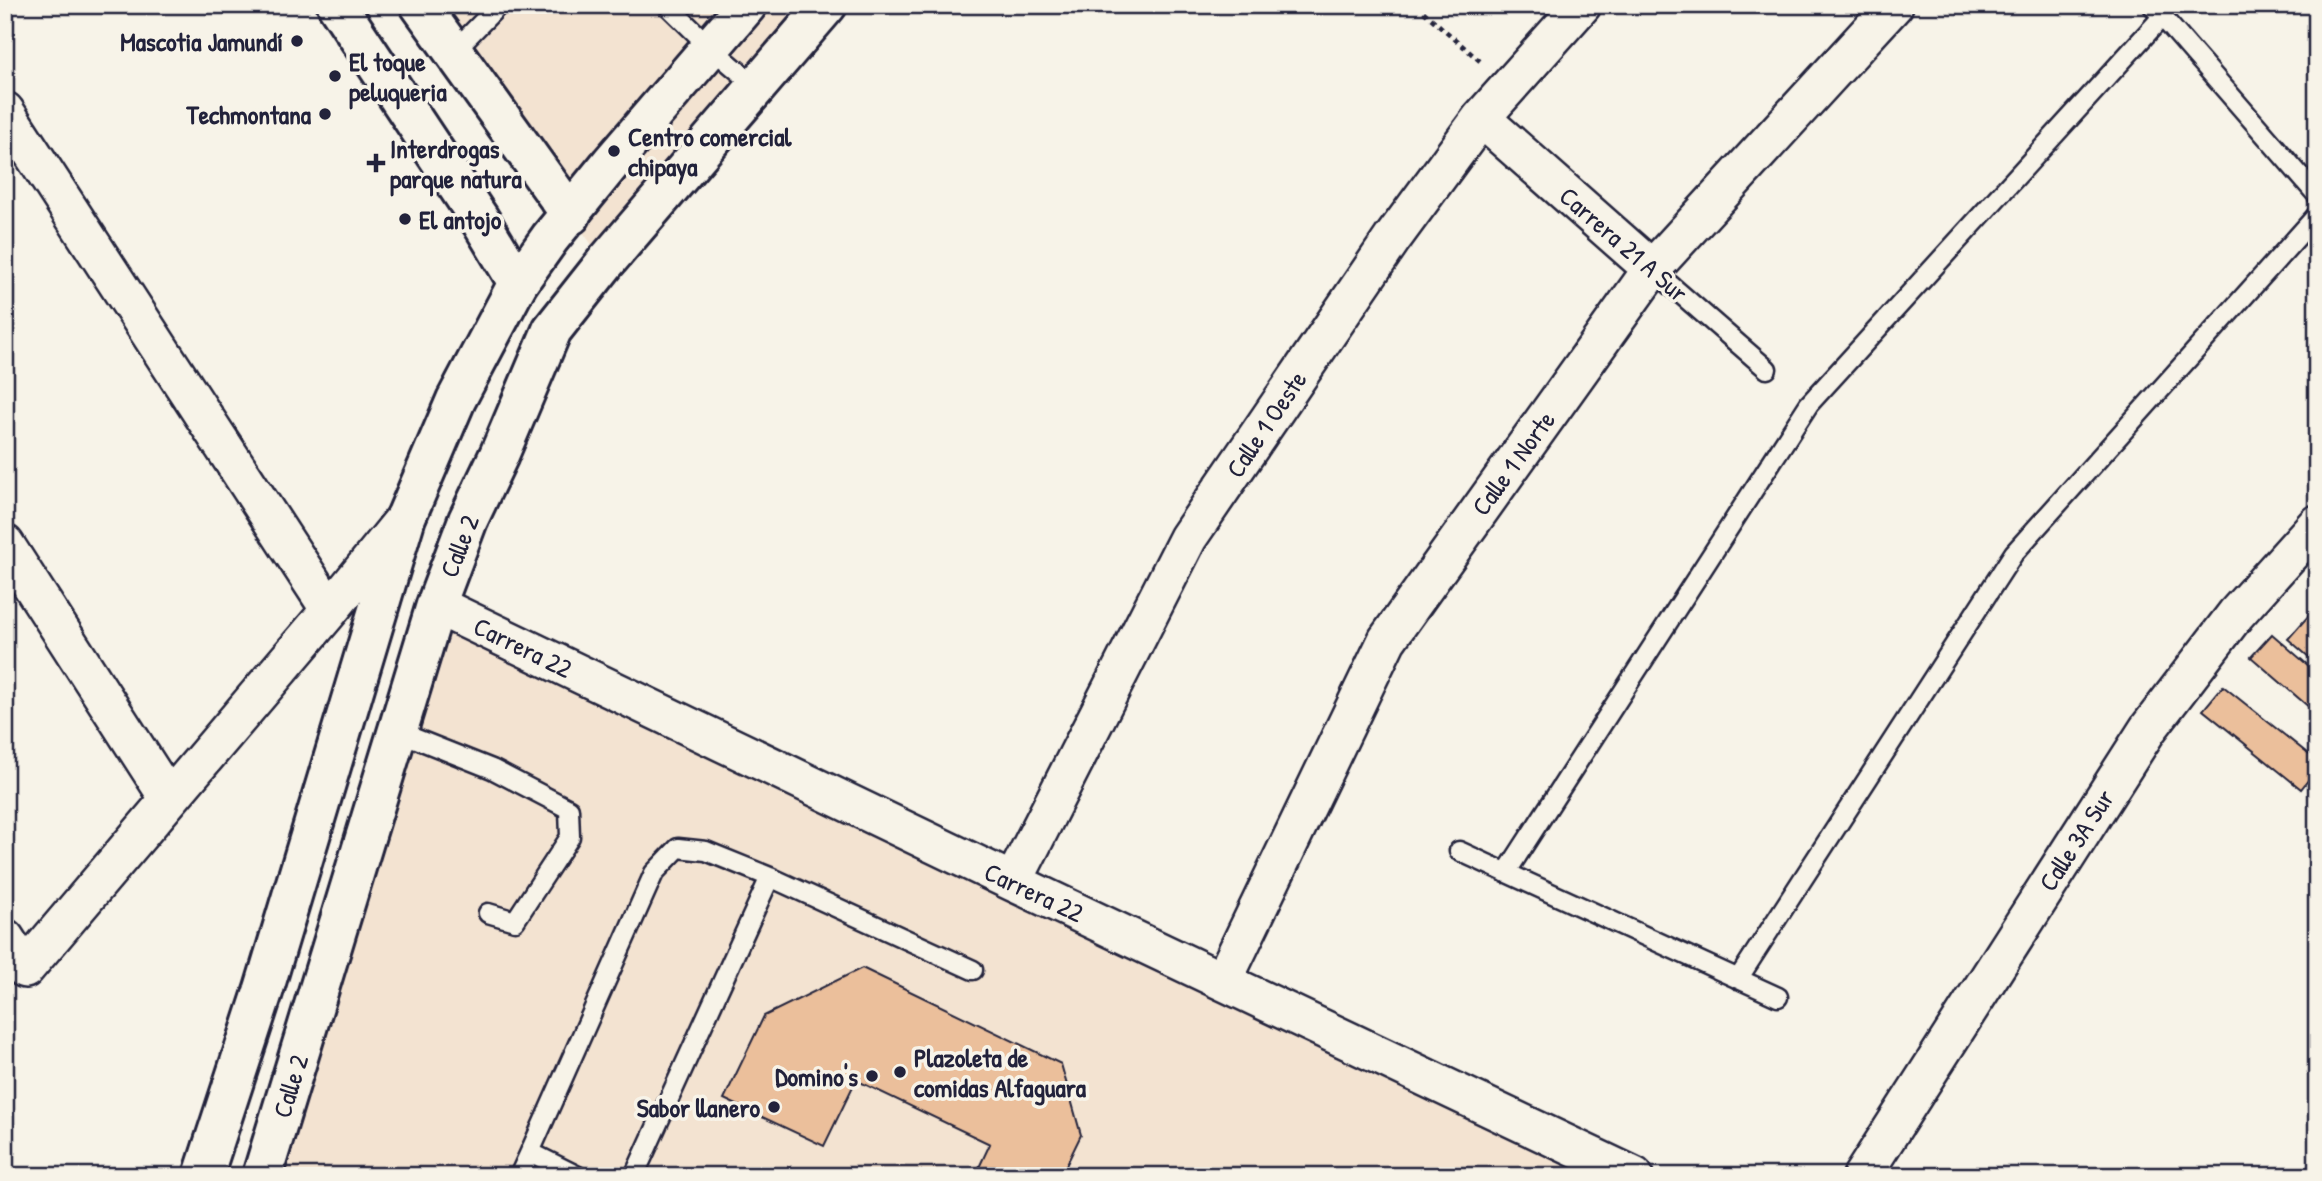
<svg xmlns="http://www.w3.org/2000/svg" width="2322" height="1181" viewBox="0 0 2322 1181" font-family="'Patrick Hand',sans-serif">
	<rect width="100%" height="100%" fill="#f7f3e8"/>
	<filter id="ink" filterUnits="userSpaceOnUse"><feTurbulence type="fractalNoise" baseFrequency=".0143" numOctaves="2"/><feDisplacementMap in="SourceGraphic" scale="14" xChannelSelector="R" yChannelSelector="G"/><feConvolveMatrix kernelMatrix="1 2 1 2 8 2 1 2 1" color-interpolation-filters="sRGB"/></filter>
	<g filter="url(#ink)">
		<path fill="#f3e3d1" d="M420 5H827L605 263Z
			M436 605 1634 1176H262Z"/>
		<path fill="#ebbf9b" stroke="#22223b" stroke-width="2" d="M2310 614 2317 619V664L2288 639Z
			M2272 634 2317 673V714L2251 657Z
			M2223 686 2317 761V769L2301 789 2203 710Z
			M862 968 1061 1064 1081 1135 1061 1176H975L990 1144 856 1080 824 1146 724 1099 764 1016Z"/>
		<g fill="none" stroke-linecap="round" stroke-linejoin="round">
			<defs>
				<path id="service" d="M667 5 710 47 757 87
					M2152 5 2317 195
					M454 51 499 5
					M1652 269 1767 369
					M399 732 492 769 569 809 570 837 515 921 488 913
					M1459 851 1778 997
					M1506 873 1809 404 2162 17
					M1738 979 2014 553 2317 215
					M530 1152 654 873 678 848 706 851 770 877
					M519 1176 530 1152 578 1176
					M634 1176 770 877 973 970"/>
				<path id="minor" d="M5 111 330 610
					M1481 118 1652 269
					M5 544 169 799
					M436 605 1013 882 1634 1176
					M1013 882 1188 538 1392 239 1481 118 1582 5
					M5 938 25 969 330 610 405 518
					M1223 981 1387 640 1652 269 1894 5
					M1862 1176 2148 729 2236 614 2317 524"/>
				<path id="tertiary" d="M337 5 480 220 518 283
					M420 5 571 215"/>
				<path id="secondary" d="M203 1176 264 989 406 517 456 400 518 283 550 238 611 163 747 5
					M262 1176 436 605 468 520 499 455 552 330 605 263 827 5"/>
			</defs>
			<use href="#service" stroke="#22223b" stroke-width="23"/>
			<use href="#minor" stroke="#22223b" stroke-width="42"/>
			<use href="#tertiary" stroke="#22223b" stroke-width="44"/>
			<use href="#secondary" stroke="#22223b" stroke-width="44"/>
			<path stroke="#22223b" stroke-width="4.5" stroke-dasharray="5 5" stroke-linecap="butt" d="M1416 5 1481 62"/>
			<use href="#service" stroke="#f7f3e8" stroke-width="18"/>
			<use href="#minor" stroke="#f7f3e8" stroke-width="37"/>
			<use href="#tertiary" stroke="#f7f3e8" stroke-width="38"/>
			<use href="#secondary" stroke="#f7f3e8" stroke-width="38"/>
		</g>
	</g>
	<g fill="#22223b" stroke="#f7f3e8" stroke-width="2.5">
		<circle cx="297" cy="41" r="7"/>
		<circle cx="335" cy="76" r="7"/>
		<circle cx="325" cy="114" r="7"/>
		<circle cx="614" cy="151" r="7"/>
		<path d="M372.5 152.5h7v7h7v7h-7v7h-7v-7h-7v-7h7z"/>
		<circle cx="405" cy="219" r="7"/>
		<circle cx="900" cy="1072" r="7"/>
		<circle cx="872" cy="1076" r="7"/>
		<circle cx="774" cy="1107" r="7"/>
	</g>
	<g text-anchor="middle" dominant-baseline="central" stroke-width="7" stroke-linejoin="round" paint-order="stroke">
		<g font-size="26" font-weight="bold" fill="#22223b" stroke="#f7f3e8" text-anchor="start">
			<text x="283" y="41" text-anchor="end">Mascotia Jamundí</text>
			<text x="349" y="61">El toque<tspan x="349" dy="30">peluqueria</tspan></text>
			<text x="311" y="114" text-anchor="end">Techmontana</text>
			<text x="628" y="136">Centro comercial<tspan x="628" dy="30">chipaya</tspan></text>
			<text x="390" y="148">Interdrogas<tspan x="390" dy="30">parque natura</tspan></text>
			<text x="419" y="219">El antojo</text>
			<text x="914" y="1057">Plazoleta de<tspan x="914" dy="30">comidas Alfaguara</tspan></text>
			<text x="858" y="1076" text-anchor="end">Domino's</text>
			<text x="760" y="1107" text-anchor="end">Sabor llanero</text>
		</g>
		<g font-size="26" fill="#22223b" stroke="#f7f3e8">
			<text transform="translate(1624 244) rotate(41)">Carrera 21 A Sur</text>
			<text transform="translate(1266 424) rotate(-56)">Calle 1 Oeste</text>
			<text transform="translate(1513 463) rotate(-54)">Calle 1 Norte</text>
			<text transform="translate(459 546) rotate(-69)">Calle 2</text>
			<text transform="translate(523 647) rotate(26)">Carrera 22</text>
			<text transform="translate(2076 840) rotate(-57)">Calle 3A Sur</text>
			<text transform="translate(1034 892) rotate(25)">Carrera 22</text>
			<text transform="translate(290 1086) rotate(-73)">Calle 2</text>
		</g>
	</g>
	<rect width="2322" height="1181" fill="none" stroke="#f7f3e8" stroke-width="28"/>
	<rect x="14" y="14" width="2294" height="1153" fill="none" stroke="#22223b" stroke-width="2.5" filter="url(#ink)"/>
</svg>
